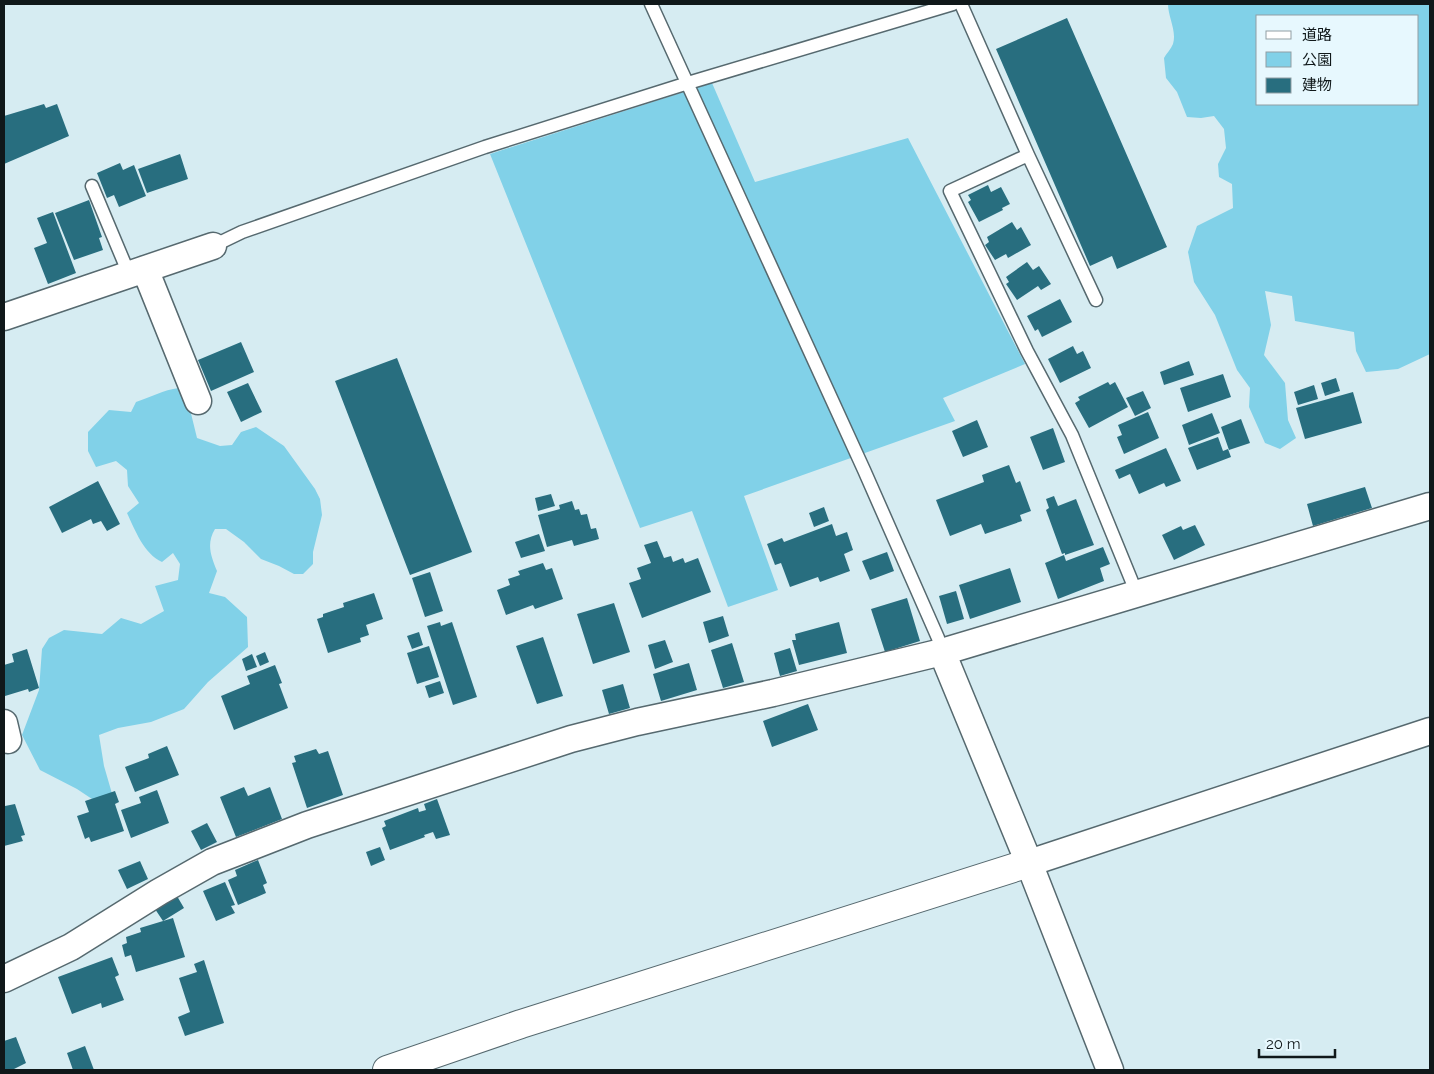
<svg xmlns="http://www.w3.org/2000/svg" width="1434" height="1074" viewBox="0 0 1434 1074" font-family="Raleway,'Noto Sans JP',sans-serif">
	<rect width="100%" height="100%" fill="#d6ecf2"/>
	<path fill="#81d1e8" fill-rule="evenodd" d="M1168 4H1430V354L1398 369 1366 372 1356 351 1354 332 1295 321 1292 296 1265 291 1271 325 1264 355 1285 383 1288 420 1296 438 1280 449 1265 443 1249 407 1250 388 1237 370 1215 315 1194 282 1188 252 1197 226 1233 208 1232 184 1219 177 1218 164 1226 148 1224 129 1214 116 1201 118 1187 117 1177 92 1166 78 1164 58C1166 54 1171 49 1173 44 1177 31 1168 17 1168 4ZM1258 16H1418V104H1258Z
		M712 83 755 182 908 138 1025 364 943 398 955 421 744 496 778 590 728 607 692 511 640 528 490 154Z
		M179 388 186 393 197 438 220 446 232 445 241 432 256 427 284 446 315 489 320 499 322 515 313 552V564L303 574H294L279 566 261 559 244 542 226 529H215C206 544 211 556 217 571L209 593 225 597 247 617 248 647 208 682 184 709 151 722 118 728 99 735 104 766 113 797 95 801 77 789 40 770 22 735 39 690 42 649 49 638 64 630 102 634 121 618 141 624 164 611 155 586 178 580 180 564 173 553 162 562C144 554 135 530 127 513L139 503 128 486 127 470 116 461 96 467 88 451V432L109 410 131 412 136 402C151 397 163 390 179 388Z"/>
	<path fill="#286e7f" d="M1067 18 1167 247 1117 269 1112 256 1090 266 996 49Z
		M44 104 46 108 57 104 69 136 4 164V116Z
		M180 154 188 179 147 193 138 169Z
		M120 163 123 170 134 165 146 196 119 207 114 195 107 198 97 173Z
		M988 185 991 192 1001 187 1010 204 1002 208 1003 210 979 222 968 202 971 200 968 195Z
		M89 200 102 237 99 238 103 250 74 260 55 213Z
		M53 212 76 273 48 284 34 248 47 243 37 218Z
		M1012 222 1017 230 1021 227 1031 245 1008 258 1006 254 995 260 985 245 989 242 987 237Z
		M1027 262 1033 270 1039 266 1051 284 1041 290 1038 286 1017 300 1006 284 1009 282 1006 277Z
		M1060 299 1072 322 1042 337 1038 329 1035 331 1027 316Z
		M241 342 254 372 211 391 198 360Z
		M1073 346 1077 354 1083 351 1091 368 1060 383 1048 359Z
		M397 358 472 552 410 575 335 381Z
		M1189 361 1194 375 1164 385 1160 372Z
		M1223 374 1231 397 1188 412 1180 388Z
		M1336 378 1340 391 1325 396 1321 383Z
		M1108 382 1110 385 1115 382 1128 407 1089 428 1075 403 1080 400 1078 397Z
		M248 383 262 412 241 422 227 392Z
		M1314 385 1318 399 1298 405 1294 392Z
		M1143 391 1151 408 1135 416 1126 398Z
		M1353 392 1362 423 1305 439 1296 408Z
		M1148 412 1159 438 1124 454 1117 437 1122 435 1118 425Z
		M1212 413 1220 433 1189 445 1182 425Z
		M1241 419 1250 443 1229 450 1221 427Z
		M977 420 988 447 963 457 952 431Z
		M1053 428 1065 462 1043 470 1030 437Z
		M1218 437 1223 451 1228 449 1231 457 1197 470 1188 448Z
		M1166 448 1181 481 1166 487 1164 483 1139 494 1130 474 1119 479 1115 470Z
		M1009 465 1016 483 1020 481 1031 511 1020 515 1022 521 985 534 981 524 950 536 936 500 984 482 982 475Z
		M98 481 120 524 107 531 101 521 93 524 91 519 62 533 49 507Z
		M1365 487 1372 508 1313 526 1307 504Z
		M551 494 555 506 538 511 535 498Z
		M1054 496 1058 506 1076 499 1094 545 1065 555V553L1062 554 1046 510 1049 508 1046 499Z
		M572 501 575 510 579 509 581 515 587 514 591 529 596 528 599 539 574 546 572 540 547 547 538 515 560 509 559 505Z
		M824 507 829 521 814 527 809 513Z
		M832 524 836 536 847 532 853 550 844 554 850 571 820 582 818 577 790 587 781 563 775 565 767 544 782 538 784 542Z
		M1195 525 1205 545 1174 560 1162 535 1181 526 1183 530Z
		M539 534 545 551 521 558 515 542Z
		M657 541 664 558 671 556 673 562 683 558 685 563 698 558 711 592 642 618 629 583 641 579 637 568 651 563 644 545Z
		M1103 547 1110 564 1100 568 1104 581 1058 599 1045 563 1064 555 1066 561Z
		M887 552 894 571 870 580 862 561Z
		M543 563 546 570 552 568 563 599 535 609 533 605 506 615 497 590 510 585 508 579 520 575 518 571Z
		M1010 568 1021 602 970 619 959 585Z
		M430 572 443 611 425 617 412 578Z
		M956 591 964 619 947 624 939 596Z
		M374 593 383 619 366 625 369 635 360 638 361 642 328 653 317 619 323 617V614L344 607 343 603Z
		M907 598 920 641 885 652 871 609Z
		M614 603 630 652 593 664 577 614Z
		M723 616 729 636 709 643 703 622Z
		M440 622 441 626 452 622 477 697 453 705 427 626Z
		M839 622 847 653 799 665 792 640H796L795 634Z
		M419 632 423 645 412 649 407 636Z
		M543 637 563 696 537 704 516 646Z
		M665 640 673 662 655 669 648 645Z
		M732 643 744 682 723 688 711 650Z
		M429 646 439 677 417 684 407 653Z
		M790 648 797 671 780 676 774 653Z
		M27 649 39 688 29 692 28 689 5 696 4 665 14 662 12 654Z
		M265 652 269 662 260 666 256 656Z
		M252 654 257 667 246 671 242 659Z
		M689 663 697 690 661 701 653 674Z
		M275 665 282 683 279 684 288 708 234 730 221 696 250 684 247 676Z
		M440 681 444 693 429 698 425 686Z
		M623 684 630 708 609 714 602 690Z
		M808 704 818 730 772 747 763 721Z
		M167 746 179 775 135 792 125 767 149 758 148 754Z
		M316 749 319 754 328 751 343 795 307 808 292 763 296 762 294 756Z
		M244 787 248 796 270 787 282 819 236 837 220 797Z
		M157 790 169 823 131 838 121 810 141 803 139 797Z
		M115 791 119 802 115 804 124 831 91 842 89 837 85 839 77 816 89 812 85 801Z
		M437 799 450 835 436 839 433 832 424 835 425 837 390 850 382 828 386 826 384 821 418 808 419 812 426 810 424 804Z
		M4 802 5 806 15 804 25 835 21 836 23 841 4 846Z
		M207 823 217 842 201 850 191 831Z
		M380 847 385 860 371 866 366 852Z
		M258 860 267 883 263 885 266 893 238 905 228 880 237 876 235 870Z
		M140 861 148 879 127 889 118 870Z
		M225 882 235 905 231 906 235 913 216 921 203 891Z
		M177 896 184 908 163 921 155 909Z
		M173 918 185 957 136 972 131 955 125 957 122 945 127 943 126 937 141 932 140 928Z
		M112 957 119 975 115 977 124 1000 102 1008 101 1003 72 1014 58 977Z
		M204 960 224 1023 185 1036 178 1017 190 1012 179 978 197 972 194 964Z
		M16 1037 26 1063 12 1070H4V1041Z
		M85 1046 94 1070H73L67 1053Z"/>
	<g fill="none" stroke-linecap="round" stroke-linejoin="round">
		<defs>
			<path id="service" d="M651 4 864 470 938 638 942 652
				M961 4 1028 155 1096 300
				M1028 155 950 191 1027 351 1072 435 1137 594
				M92 186 129 274
				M213 246 242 232 485 147 688 83 953 4"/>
			<path id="minor" d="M145 269 198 401
				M4 317 213 246
				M942 652 1029 863 1110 1070
				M4 723 8 740
				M1029 863 1430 731
				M4 979 71 947 159 892 212 862 307 825 571 739 637 722 773 693 942 652 1430 506"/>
			<path id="tertiary" d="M387 1070 521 1024 1029 863"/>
		</defs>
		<use href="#service" stroke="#56696f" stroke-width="15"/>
		<use href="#minor" stroke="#56696f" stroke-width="29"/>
		<use href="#tertiary" stroke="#56696f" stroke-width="30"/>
		<use href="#service" stroke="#fff" stroke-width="12"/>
		<use href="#minor" stroke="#fff" stroke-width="26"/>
		<use href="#tertiary" stroke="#fff" stroke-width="28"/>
	</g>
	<rect width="1434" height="1074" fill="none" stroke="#10181a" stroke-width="10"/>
	<rect x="1256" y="15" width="162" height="90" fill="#e7f8fe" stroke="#919ea3"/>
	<rect x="1266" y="31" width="25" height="8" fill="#ffffff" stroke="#919ea3"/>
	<text x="1302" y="40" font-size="15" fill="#10181a">道路</text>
	<rect x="1266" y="52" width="25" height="15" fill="#81d1e8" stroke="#919ea3"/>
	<text x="1302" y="65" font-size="15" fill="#10181a">公園</text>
	<rect x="1266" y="78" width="25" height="15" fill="#286e7f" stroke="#919ea3"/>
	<text x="1302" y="90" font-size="15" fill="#10181a">建物</text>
	<path d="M1259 1049v8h76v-8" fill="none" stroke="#10181a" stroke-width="2.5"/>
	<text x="1266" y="1049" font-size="15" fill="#10181a" stroke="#e7f8fe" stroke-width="4" paint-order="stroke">20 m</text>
</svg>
